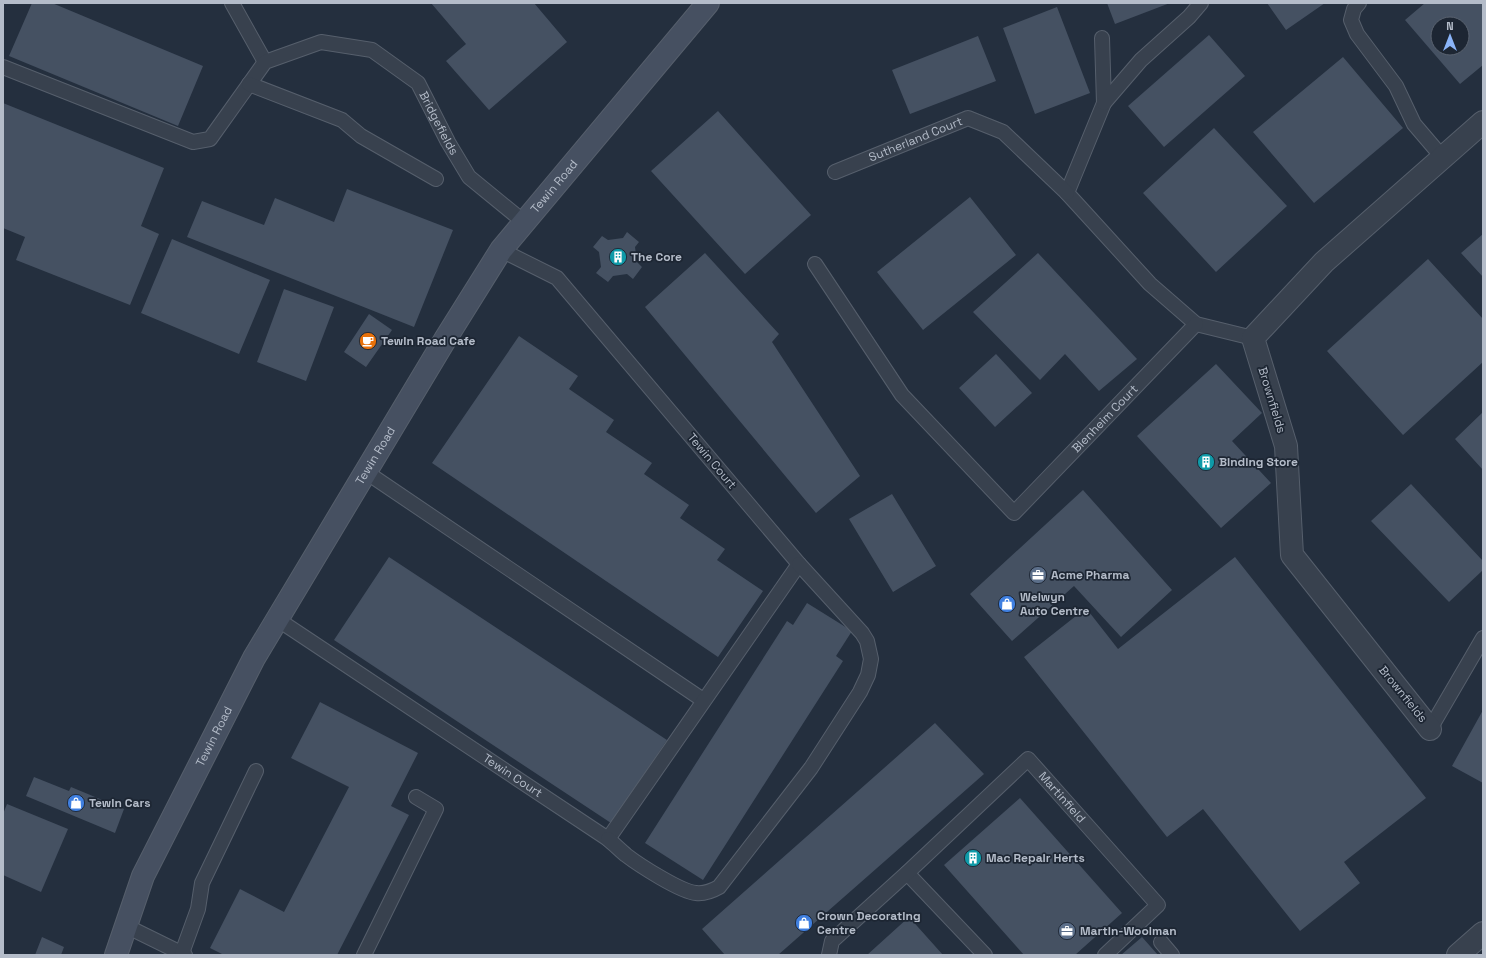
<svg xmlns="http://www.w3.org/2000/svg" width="1486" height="958" viewBox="0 0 1486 958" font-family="'Space Grotesk',sans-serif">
	<rect width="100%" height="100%" fill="#242f3e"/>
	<path fill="#455162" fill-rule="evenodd" d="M32 3H52L203 66 178 126 9 56Z
		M431 3H534L567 42 489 110 446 61 466 44Z
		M1107 3H1170L1115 24Z
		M1267 3H1325L1286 30Z
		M1425 3H1483V65L1460 84 1405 20ZM1438 24H1462V48H1438Z
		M1057 7 1090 93 1035 114 1003 28Z
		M1209 35 1245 76 1164 147 1128 106Z
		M978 36 996 81 910 114 892 70Z
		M1343 57 1403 128 1314 203 1253 132Z
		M3 103 164 168 141 226 159 234 130 305 16 260 25 237 3 228 4 218 3 217Z
		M718 111 811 215 745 274 651 171Z
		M1214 128 1287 206 1216 272 1143 193Z
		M347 189 453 230 414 327 187 237 202 201 264 225 275 198 334 222Z
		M970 197 1016 255 923 330 877 272Z
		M627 232 639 242 635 247 637 262 642 267 633 279 627 274 613 276 608 282 596 273 601 267 599 252 593 247 602 236 608 240 623 238Z
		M1483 234V277L1461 253Z
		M172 239 270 280 239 354 141 313Z
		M705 253 779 334 772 342 860 476 816 513 645 307Z
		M1038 253 1137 359 1099 391 1065 354 1040 380 973 312Z
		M1428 259 1483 319V362L1403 435 1327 351Z
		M284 289 334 307 306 381 257 362Z
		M369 314 392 330 366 367 344 352Z
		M519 336 578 376 569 389 614 420 606 432 652 463 644 474 689 505 680 518 725 549 717 560 763 591 718 657 432 463Z
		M996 354 1032 393 995 427 959 388Z
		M1216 364 1262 413 1232 441 1271 483 1221 528 1137 436Z
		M1483 412V470L1455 439Z
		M1411 484 1483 561V570L1449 602 1371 521Z
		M1083 490 1172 590 1121 637 1074 586 1012 641 970 594Z
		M892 494 936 566 893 592 849 519Z
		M389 557 667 740 611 823 334 640Z
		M1235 557 1426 798 1344 862 1360 883 1300 931 1203 809 1167 837 1024 657 1086 608 1118 649Z
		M807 603 852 631 836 656 843 661 703 880 645 843 787 621 793 625Z
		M320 702 418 753 391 806 409 815 337 955H224L210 948 240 889 284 912 349 787 291 758Z
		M1483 710V783L1452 766Z
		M935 723 984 774 778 955H725L702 929Z
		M34 777 69 791 71 787 124 809 115 833 26 796Z
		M1020 798 1122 913 1075 955H1024L944 865Z
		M7 804 68 829 41 892 3 875V814Z
		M909 917 943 955H867Z
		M42 937 64 947 61 955H35Z
		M1142 937 1158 955H1121Z"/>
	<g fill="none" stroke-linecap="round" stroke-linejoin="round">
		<defs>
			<g id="lane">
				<path d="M232 3 265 62"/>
				<path d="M1359 3 1354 9 1351 20 1357 34 1396 86 1414 124 1443 158"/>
				<path d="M1102 38 1104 103 1067 193 1150 284 1196 324 1253 338"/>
				<path id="s1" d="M3 67 193 142 210 139 265 62 321 42 372 50 418 83 448 142 469 177 524 222"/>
				<path d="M249 84 342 120 361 136 436 179"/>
				<path d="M1104 103 1141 60 1189 17 1201 3"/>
				<path id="s2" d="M835 172 968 118 1003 132 1067 193"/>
				<path id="s3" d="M815 264 902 395 1014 513 1196 324"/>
				<path d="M366 472 703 700"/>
				<path id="s4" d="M277 619 608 839 799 564 557 278 501 250"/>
				<path d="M1430 729 1483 638"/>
				<path d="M608 839C614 844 620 850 626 855 639 865 681 892 696 893 705 894 712 891 719 887L811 768 860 692 868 675 871 659 867 641 862 633 799 564"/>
				<path d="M907 873 985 955"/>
				<path d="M126 926 185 955"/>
				<path d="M1161 942 1172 955"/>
				<path d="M182 953 198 909 202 883 256 771"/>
				<path d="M364 955 436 809 416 797"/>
				<path id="s5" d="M829 955 832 941 907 873 1028 759 1158 905 1105 955"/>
			</g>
			<path id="street" d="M1430 729 1292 555 1286 446 1253 338 1324 262 1483 122
				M1458 955 1483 933"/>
			<g id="secondary">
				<path id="s6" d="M116 955 143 876 254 658 446 338 501 250 708 3"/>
			</g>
		</defs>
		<use href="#lane" stroke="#565f6c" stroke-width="16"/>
		<use href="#street" stroke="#565f6c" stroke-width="24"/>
		<use href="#secondary" stroke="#565f6c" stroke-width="24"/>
		<use href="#lane" stroke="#38414e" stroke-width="14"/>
		<use href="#street" stroke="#38414e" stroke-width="22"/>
		<use href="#secondary" stroke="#465061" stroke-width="22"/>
	</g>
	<defs>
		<symbol id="building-disc" viewBox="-11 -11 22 22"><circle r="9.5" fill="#0f9aa8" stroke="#1d2633"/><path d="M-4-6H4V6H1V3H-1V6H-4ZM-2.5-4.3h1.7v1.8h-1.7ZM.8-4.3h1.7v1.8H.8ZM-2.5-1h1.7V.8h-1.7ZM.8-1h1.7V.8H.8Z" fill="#fff"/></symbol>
		<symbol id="cafe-disc" viewBox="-11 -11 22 22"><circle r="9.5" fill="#e8710a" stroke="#1d2633"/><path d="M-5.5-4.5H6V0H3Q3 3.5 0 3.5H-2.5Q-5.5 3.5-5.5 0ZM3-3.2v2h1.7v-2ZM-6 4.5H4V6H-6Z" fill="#fff"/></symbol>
		<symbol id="office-disc" viewBox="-11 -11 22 22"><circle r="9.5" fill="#5c6f8a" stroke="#1d2633"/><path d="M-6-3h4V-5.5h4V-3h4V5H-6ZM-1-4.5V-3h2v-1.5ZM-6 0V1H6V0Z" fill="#fff"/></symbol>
		<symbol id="shop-disc" viewBox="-11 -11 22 22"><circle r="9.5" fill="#3f7fe0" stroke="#1d2633"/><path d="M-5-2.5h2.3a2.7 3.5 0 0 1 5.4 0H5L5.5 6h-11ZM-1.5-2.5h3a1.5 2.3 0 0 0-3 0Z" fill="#fff"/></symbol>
	</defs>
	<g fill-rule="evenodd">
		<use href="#building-disc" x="608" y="247" width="20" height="20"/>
		<use href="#cafe-disc" x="358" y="331" width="20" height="20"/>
		<use href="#building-disc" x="1196" y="452" width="20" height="20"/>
		<use href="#office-disc" x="1028" y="565" width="20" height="20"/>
		<use href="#shop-disc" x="997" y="594" width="20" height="20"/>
		<use href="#shop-disc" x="66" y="793" width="20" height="20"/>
		<use href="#building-disc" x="963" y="848" width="20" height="20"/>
		<use href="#shop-disc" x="794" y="913" width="20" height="20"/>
		<use href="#office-disc" x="1057" y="921" width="20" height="20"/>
	</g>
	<g text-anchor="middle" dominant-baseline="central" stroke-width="3.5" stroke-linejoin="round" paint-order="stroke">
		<g font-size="12" fill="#b4bcc9" stroke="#1d2633">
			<text stroke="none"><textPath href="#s1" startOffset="529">Bridgefields</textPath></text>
			<text stroke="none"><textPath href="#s2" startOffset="87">Sutherland Court</textPath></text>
			<text stroke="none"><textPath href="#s6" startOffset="888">Tewin Road</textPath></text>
			<text transform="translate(1272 400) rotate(73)">Brownfields</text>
			<text stroke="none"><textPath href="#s3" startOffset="451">Blenheim Court</textPath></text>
			<text stroke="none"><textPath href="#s6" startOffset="564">Tewin Road</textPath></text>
			<text transform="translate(712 461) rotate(50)">Tewin Court</text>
			<text transform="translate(1403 694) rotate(51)">Brownfields</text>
			<text stroke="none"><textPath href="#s6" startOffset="240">Tewin Road</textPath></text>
			<text stroke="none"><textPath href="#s4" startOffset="283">Tewin Court</textPath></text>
			<text stroke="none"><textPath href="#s5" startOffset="333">Martinfield</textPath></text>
		</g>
		<g font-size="12" font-weight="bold" fill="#b4bcc9" stroke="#1d2633" text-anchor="start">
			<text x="631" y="257">The Core</text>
			<text x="381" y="341">Tewin Road Cafe</text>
			<text x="1219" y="462">Binding Store</text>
			<text x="1051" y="575">Acme Pharma</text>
			<text x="1020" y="597">Welwyn<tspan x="1020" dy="14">Auto Centre</tspan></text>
			<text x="89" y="803">Tewin Cars</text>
			<text x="986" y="858">Mac Repair Herts</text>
			<text x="817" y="916">Crown Decorating<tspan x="817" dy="14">Centre</tspan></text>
			<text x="1080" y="931">Martin-Woolman</text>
		</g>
	</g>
	<rect width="1486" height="958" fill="none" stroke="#b4bcc9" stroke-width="8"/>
	<g transform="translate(1450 36)"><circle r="19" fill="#1d2633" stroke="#59626f"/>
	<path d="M0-3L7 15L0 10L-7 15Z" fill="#8ab4f8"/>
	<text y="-6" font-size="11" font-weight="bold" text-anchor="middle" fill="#b4bcc9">N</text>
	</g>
</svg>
